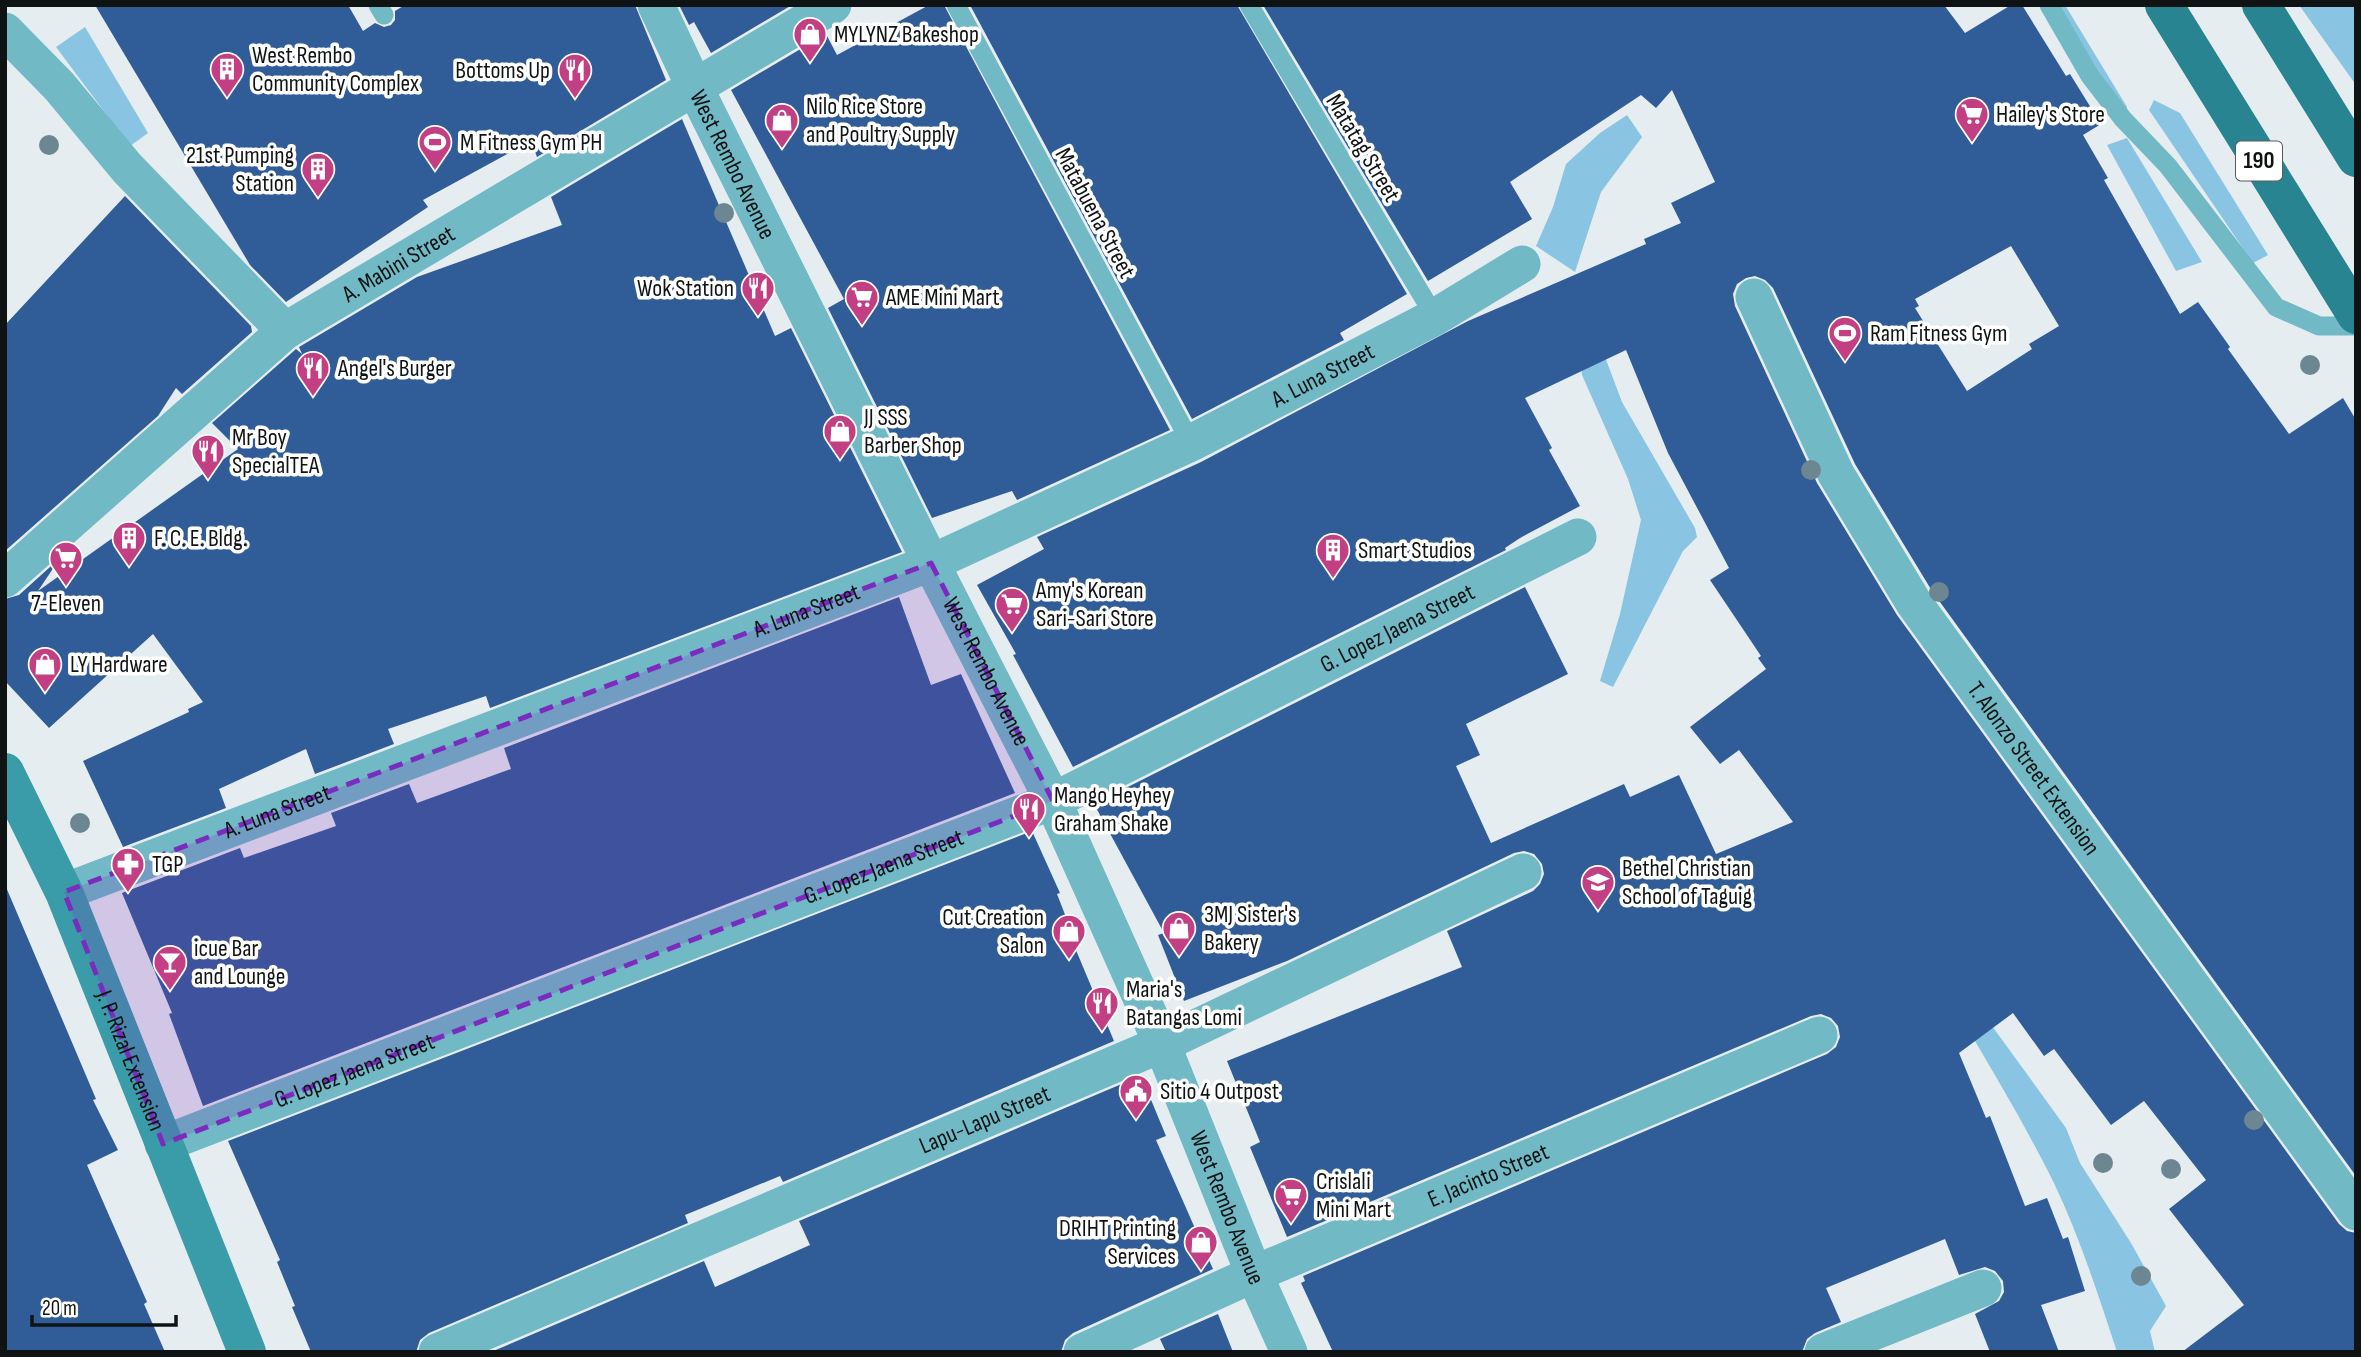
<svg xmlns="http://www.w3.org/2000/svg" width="2361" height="1357" viewBox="0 0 2361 1357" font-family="'Sofia Sans Condensed',sans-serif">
	<rect width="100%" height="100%" fill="#e6edf1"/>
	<path fill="#8ac4e3" d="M2042 5H2065L2127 107 2123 119Z
		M2299 5H2356V85Z
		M85 27 148 133 130 146 56 47Z
		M2154 100 2180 113 2268 255 2253 263 2149 110Z
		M1627 115 1642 137 1601 192 1575 272 1536 246 1553 207 1566 164 1600 133Z
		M2127 138 2202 262 2176 271 2107 145Z
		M1579 330 1602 349 1622 402 1695 528 1697 537 1683 551 1613 687 1600 681 1620 614 1641 520 1628 479 1582 375Z
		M1987 1019 2066 1128 2080 1163 2131 1243 2166 1306 2150 1331 2155 1352H2117C2098 1294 2079 1235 2053 1181 2027 1129 1998 1080 1969 1031Z"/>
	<path fill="#305c97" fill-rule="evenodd" d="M95 5H348L363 31 375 23 384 27 391 25 395 20V11L405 5H635L666 80 537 157 531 141 423 200 428 207 286 302 250 265Z
		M679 5H792L711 53 694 22 689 25Z
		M929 5H944L1170 430 1017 500 1012 491 932 518 828 308 844 299 731 90 826 34 837 55Z
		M970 5H1237L1407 294 1340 333 1344 340 1192 419Z
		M1263 5H1944L1965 33 2011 5H2022L2066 76 2070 74 2101 124 2083 135 2108 178 2104 180 2180 314 2198 302 2230 347 2228 349 2289 434 2343 398 2356 420V1176L1932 591 1855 464 1773 288 1765 280 1755 276 1746 278 1737 284 1733 294 1735 306 1817 483 1897 615 2339 1224 2347 1231 2356 1233V1352H2182L2244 1305 2169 1209 2206 1180 2144 1101 2111 1125 2054 1049 2044 1056 2013 1013 1959 1053 1986 1118 1990 1116 2025 1206 2047 1198 2063 1239 2068 1237 2085 1291 2041 1305 2059 1352H1990L1975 1314 1999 1301 2004 1292 2003 1281 1995 1271 1985 1267 1959 1275 1945 1239 1826 1288 1841 1322 1815 1333 1807 1339 1802 1352H1333L1301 1283 1305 1281 1303 1276 1827 1054 1836 1047 1840 1037 1838 1026 1831 1018 1821 1014 1811 1016 1287 1237 1250 1147 1260 1142 1227 1061 1462 967 1447 931 1533 891 1540 884 1544 874 1542 864 1534 854 1524 851 1514 853 1287 961 1184 1001 1158 935 1164 933 1094 804 1525 587 1568 674 1466 724 1480 755 1456 766 1491 843 1624 784 1630 797 1679 775 1716 854 1793 822 1739 750 1720 764 1690 727 1766 669 1758 658 1761 656 1710 580 1729 568 1668 453 1626 350 1525 398 1552 448 1549 450 1580 506 1520 538 1505 548 1506 550 1073 767 1013 655 1016 654 977 585 1044 549 1037 537 1201 462 1468 321 1646 244 1644 239 1681 223 1671 203 1715 182 1672 90 1656 108 1641 95 1510 182 1532 219 1428 281ZM2011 246 2059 326 2029 344 2032 349 1967 391 1915 308 1919 306 1915 299Z
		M682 119 775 336 791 328 902 552 490 708 486 696 388 729 394 744 315 774 306 749 219 789 226 808 123 847 83 761 189 712 188 709 203 702 153 634 49 728 5 681V599L19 595 60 558 38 591 238 449 212 423 296 349 302 354 299 347 417 277 562 225 551 197Z
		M125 196 251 326 252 332 182 394 176 388 158 416 5 551V325Z
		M899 597 931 685 961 674 1015 793 203 1106 169 1014 172 1013 122 893 240 848 244 858 336 826 331 813 409 784 417 803 511 769 504 748Z
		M1032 831 1060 893 1057 894 1071 930 1068 931 1114 1041 783 1182 780 1176 685 1215 688 1223 429 1333 420 1340 416 1352H311L292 1307 295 1306 277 1262 280 1260 228 1141Z
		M6 887 96 1099 93 1100 118 1150 87 1165 147 1302 144 1304 165 1352H5Z
		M1131 1080 1137 1094 1147 1090 1166 1136 1156 1140 1213 1269 1073 1333 1065 1340 1061 1352H491L704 1261 715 1287 810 1245 799 1221Z
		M1218 1314 1233 1352H1166L1160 1339Z"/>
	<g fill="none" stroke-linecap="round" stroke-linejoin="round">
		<path stroke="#70b9c5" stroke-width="19" d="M378 5 384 15
			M956 5 1191 443
			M1249 5 1435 317
			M2049 5 2090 76 2123 119 2168 166 2276 307 2319 326H2356"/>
		<g stroke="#70b9c5" stroke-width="37">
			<path id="s1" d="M656 5 695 88 931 563 1053 801 1162 1044 1254 1274 1289 1352"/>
			<path d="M5 31 59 86 127 168 285 331"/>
			<path id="s2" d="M1754 297 1836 474 1914 603 2356 1212"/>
			<path id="s3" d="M5 579 285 331 833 5"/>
			<path id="s4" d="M64 892 931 563 1191 443 1435 317 1522 264"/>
			<path id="s5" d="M163 1144 1053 801 1578 537"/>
			<path id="s6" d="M437 1352 1162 1044 1523 872"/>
			<path id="s7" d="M1082 1352 1254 1274 1819 1035"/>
			<path d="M1823 1352 1983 1288"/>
		</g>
		<path stroke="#3b9ca9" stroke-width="38" id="s8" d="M5 772 64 892 247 1352"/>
		<path stroke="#288490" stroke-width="38" d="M2164 5 2356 315
			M2261 5 2356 158"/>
	</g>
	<g fill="#6c8792">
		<circle cx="49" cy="145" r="10"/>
		<circle cx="724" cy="213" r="10"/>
		<circle cx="2310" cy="365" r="10"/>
		<circle cx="1811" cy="470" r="10"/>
		<circle cx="1939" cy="592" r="10"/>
		<circle cx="80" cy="823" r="10"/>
		<circle cx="2254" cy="1120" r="10"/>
		<circle cx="2103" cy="1163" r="10"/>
		<circle cx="2171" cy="1169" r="10"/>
		<circle cx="2141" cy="1276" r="10"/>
	</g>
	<path fill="#7b2cbf" fill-opacity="0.2" stroke="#7b2cbf" stroke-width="5" stroke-dasharray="14 9" stroke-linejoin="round" d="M931 563 1053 801 163 1144 64 892Z"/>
	<defs>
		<symbol id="shop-pin" viewBox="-11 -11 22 30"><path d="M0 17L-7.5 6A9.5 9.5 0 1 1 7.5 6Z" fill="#c23f84" stroke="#fff"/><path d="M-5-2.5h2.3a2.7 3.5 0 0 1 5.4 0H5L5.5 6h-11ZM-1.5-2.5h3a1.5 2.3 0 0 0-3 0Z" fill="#fff"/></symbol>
		<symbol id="building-pin" viewBox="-11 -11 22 30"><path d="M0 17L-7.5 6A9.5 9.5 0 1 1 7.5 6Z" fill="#c23f84" stroke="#fff"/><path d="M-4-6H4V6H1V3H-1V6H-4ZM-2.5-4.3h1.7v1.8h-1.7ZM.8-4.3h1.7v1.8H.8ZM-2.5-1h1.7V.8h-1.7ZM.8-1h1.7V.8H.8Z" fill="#fff"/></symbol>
		<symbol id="restaurant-pin" viewBox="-11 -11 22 30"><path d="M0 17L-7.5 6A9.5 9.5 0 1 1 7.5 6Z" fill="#c23f84" stroke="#fff"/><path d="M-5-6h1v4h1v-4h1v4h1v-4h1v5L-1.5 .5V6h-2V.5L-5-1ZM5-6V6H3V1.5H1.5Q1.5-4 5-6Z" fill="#fff"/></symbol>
		<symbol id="supermarket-pin" viewBox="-11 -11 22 30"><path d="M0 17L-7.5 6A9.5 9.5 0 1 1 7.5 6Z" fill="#c23f84" stroke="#fff"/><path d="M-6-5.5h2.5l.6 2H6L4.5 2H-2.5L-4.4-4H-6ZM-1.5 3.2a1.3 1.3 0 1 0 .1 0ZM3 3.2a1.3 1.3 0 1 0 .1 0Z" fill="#fff"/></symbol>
		<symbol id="stadium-pin" viewBox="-11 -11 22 30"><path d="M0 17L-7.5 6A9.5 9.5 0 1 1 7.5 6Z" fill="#c23f84" stroke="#fff"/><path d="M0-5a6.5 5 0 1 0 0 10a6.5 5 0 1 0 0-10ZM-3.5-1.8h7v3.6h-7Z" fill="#fff"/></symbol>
		<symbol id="pharmacy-pin" viewBox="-11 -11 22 30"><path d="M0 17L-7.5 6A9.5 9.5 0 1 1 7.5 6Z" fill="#c23f84" stroke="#fff"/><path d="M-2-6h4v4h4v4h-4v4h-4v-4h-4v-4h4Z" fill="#fff"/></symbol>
		<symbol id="school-pin" viewBox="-11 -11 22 30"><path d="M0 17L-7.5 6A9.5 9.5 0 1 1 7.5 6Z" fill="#c23f84" stroke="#fff"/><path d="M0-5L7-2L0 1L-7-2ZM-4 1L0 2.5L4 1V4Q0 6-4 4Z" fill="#fff"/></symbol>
		<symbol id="bar-pin" viewBox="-11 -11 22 30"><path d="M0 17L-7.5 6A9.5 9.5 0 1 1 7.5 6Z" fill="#c23f84" stroke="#fff"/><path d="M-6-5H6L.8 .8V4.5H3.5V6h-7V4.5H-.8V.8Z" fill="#fff"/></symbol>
		<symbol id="civic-pin" viewBox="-11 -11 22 30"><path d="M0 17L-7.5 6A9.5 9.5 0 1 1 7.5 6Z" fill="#c23f84" stroke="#fff"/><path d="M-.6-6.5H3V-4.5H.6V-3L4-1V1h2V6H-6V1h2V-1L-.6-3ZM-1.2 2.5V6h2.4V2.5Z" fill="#fff"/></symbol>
	</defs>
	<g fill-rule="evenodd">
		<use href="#shop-pin" x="791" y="15" width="38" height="52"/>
		<use href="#building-pin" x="208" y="50" width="38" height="52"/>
		<use href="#restaurant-pin" x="556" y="51" width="38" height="52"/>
		<use href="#supermarket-pin" x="1953" y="95" width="38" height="52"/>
		<use href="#shop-pin" x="763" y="101" width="38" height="52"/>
		<use href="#stadium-pin" x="416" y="123" width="38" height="52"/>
		<use href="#building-pin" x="299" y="150" width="38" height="52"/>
		<use href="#restaurant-pin" x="739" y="269" width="38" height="52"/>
		<use href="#supermarket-pin" x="843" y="278" width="38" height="52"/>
		<use href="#stadium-pin" x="1826" y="314" width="38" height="52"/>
		<use href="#restaurant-pin" x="294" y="349" width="38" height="52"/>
		<use href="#shop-pin" x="821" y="412" width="38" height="52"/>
		<use href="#restaurant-pin" x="189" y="432" width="38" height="52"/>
		<use href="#building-pin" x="110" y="519" width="38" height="52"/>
		<use href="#building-pin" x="1314" y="531" width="38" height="52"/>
		<use href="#supermarket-pin" x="47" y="539" width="38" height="52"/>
		<use href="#supermarket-pin" x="993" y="585" width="38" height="52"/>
		<use href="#shop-pin" x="26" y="645" width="38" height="52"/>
		<use href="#restaurant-pin" x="1010" y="790" width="38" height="52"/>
		<use href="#pharmacy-pin" x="109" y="845" width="38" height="52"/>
		<use href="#school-pin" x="1579" y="863" width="38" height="52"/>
		<use href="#shop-pin" x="1160" y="909" width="38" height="52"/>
		<use href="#shop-pin" x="1050" y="912" width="38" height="52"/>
		<use href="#bar-pin" x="151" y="943" width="38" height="52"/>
		<use href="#restaurant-pin" x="1083" y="984" width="38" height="52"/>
		<use href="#civic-pin" x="1117" y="1072" width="38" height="52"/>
		<use href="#supermarket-pin" x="1272" y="1176" width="38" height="52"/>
		<use href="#shop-pin" x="1182" y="1223" width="38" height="52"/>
	</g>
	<g text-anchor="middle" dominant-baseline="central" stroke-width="7" stroke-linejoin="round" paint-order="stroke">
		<rect fill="#fff" stroke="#585a5a" stroke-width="2" x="2236" y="141.5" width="46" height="39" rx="5"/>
		<g font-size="23" font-weight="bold" fill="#101314">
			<text x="2259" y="161">190</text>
		</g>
		<g font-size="24" fill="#101314" stroke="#fff" text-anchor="start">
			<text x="834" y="34">MYLYNZ Bakeshop</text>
			<text x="252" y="55">West Rembo<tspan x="252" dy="28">Community Complex</tspan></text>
			<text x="550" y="70" text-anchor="end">Bottoms Up</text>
			<text x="806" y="106">Nilo Rice Store<tspan x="806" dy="28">and Poultry Supply</tspan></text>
			<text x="1996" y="114">Hailey's Store</text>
			<text x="460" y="142">M Fitness Gym PH</text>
			<text x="294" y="155" text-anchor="end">21st Pumping<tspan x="294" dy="28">Station</tspan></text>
			<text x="734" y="288" text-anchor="end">Wok Station</text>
			<text x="886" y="297">AME Mini Mart</text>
			<text x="1870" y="333">Ram Fitness Gym</text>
			<text x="338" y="368">Angel's Burger</text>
			<text x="864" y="417">JJ SSS<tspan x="864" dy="28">Barber Shop</tspan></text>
			<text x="232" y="437">Mr Boy<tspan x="232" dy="28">SpecialTEA</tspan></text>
			<text x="154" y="538">F. C. E. Bldg.</text>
			<text x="1358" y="550">Smart Studios</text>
			<text x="1036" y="590">Amy's Korean<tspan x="1036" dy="28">Sari-Sari Store</tspan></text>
			<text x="66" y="603" text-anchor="middle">7-Eleven</text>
			<text x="70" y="664">LY Hardware</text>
			<text x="1054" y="795">Mango Heyhey<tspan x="1054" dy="28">Graham Shake</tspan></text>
			<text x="152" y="864">TGP</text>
			<text x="1622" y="868">Bethel Christian<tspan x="1622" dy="28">School of Taguig</tspan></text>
			<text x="1204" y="914">3MJ Sister's<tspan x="1204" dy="28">Bakery</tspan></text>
			<text x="1044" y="917" text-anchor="end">Cut Creation<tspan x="1044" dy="28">Salon</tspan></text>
			<text x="194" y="948">icue Bar<tspan x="194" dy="28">and Lounge</tspan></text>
			<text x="1126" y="989">Maria's<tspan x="1126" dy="28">Batangas Lomi</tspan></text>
			<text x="1160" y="1091">Sitio 4 Outpost</text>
			<text x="1316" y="1181">Crislali<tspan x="1316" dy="28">Mini Mart</tspan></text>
			<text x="1176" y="1228" text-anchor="end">DRIHT Printing<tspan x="1176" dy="28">Services</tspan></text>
		</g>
		<g font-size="24" fill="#101314" stroke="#fff">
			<text transform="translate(1363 148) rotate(59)">Matatag Street</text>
			<text stroke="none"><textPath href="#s1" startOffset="177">West Rembo Avenue</textPath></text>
			<text transform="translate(1095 213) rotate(62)">Matabuena Street</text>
			<text stroke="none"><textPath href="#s3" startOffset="506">A. Mabini Street</textPath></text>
			<text stroke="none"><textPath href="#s4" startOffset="1362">A. Luna Street</textPath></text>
			<text stroke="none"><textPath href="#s4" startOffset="794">A. Luna Street</textPath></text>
			<text stroke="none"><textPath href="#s5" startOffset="1339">G. Lopez Jaena Street</textPath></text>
			<text stroke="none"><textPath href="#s1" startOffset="744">West Rembo Avenue</textPath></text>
			<text stroke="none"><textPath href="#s2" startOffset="550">T. Alonzo Street Extension</textPath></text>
			<text stroke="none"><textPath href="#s4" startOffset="228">A. Luna Street</textPath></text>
			<text stroke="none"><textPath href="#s5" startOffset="772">G. Lopez Jaena Street</textPath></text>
			<text stroke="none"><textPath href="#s8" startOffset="315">J. P. Rizal Extension</textPath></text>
			<text stroke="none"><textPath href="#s5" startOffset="205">G. Lopez Jaena Street</textPath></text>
			<text stroke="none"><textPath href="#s6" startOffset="595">Lapu-Lapu Street</textPath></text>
			<text stroke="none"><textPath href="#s7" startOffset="443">E. Jacinto Street</textPath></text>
			<text stroke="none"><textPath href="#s1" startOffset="1332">West Rembo Avenue</textPath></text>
		</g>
	</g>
	<rect width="2361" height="1357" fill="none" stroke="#101314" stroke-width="14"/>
	<path d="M32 1315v10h144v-10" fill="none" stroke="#101314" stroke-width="3.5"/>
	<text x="42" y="1315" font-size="21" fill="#101314" stroke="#ffffff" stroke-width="5" paint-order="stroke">20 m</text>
</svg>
